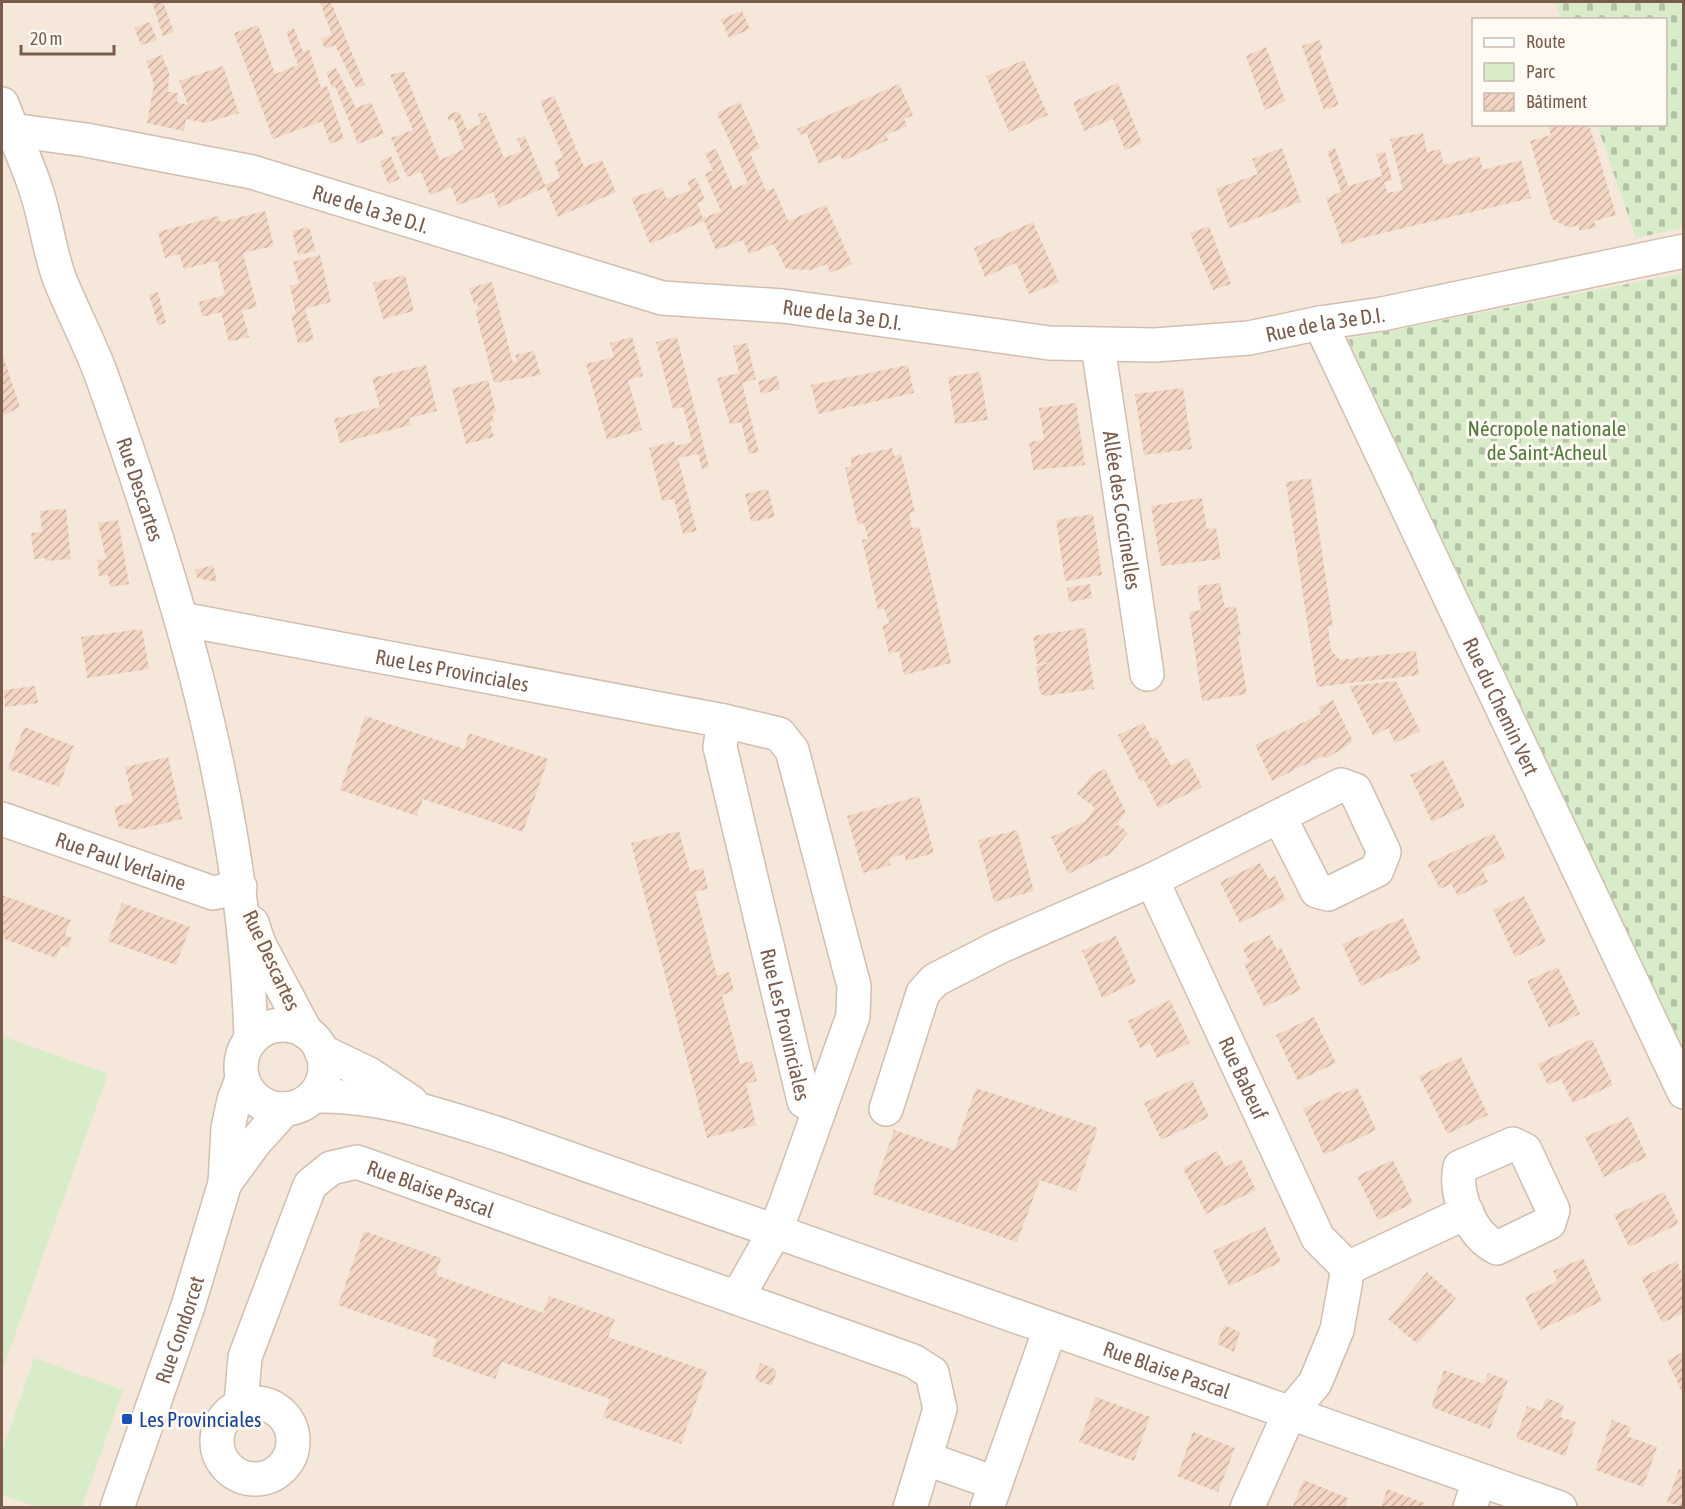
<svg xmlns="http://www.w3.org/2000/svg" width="1685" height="1509" viewBox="0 0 1685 1509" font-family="'Asap Condensed',sans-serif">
	<defs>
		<pattern id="cemetery-stones" width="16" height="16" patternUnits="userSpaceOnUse" patternTransform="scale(1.5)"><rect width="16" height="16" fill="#d8ecc9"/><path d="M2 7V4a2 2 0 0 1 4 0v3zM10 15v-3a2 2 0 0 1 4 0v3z" fill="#b4c2a5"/></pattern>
		<pattern id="building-hatch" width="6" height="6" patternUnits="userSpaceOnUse" patternTransform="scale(1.5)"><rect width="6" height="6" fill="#f3d5c3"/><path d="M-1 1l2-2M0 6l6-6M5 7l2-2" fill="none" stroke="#cab0a1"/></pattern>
	</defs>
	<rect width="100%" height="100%" fill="#fdf6ec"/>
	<path fill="#f5e8da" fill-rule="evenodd" d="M2 2H1683V1507H2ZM1474 20H1666V124H1474Z"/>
	<path fill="url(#cemetery-stones)" d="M1555 2H1683V228L1636 238 1597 125 1666 124V20L1561 19Z
		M1683 273H1684L1683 1051 1348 339Z"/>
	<path fill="#d8ecc9" d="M2 1036 108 1074 2 1371Z
		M34 1358 123 1390 82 1507H38L2 1495V1452Z"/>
	<path fill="url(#building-hatch)" d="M152 2H163L174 32 163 36Z
		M320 2H331L365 85 356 88 335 45 325 49 321 39 332 35Z
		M742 11 750 29 729 38 721 19Z
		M150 22 157 40 141 45 134 28Z
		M258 25 275 74 298 65 286 32 294 28 303 52 309 49 321 88 327 86 344 139 330 144 322 121 273 139 234 33Z
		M1320 40 1323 49 1319 51 1339 105 1324 110 1302 46Z
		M1266 47 1285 101 1265 110 1246 56Z
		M162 55 169 73 168 92 178 93 177 102 188 105 179 81 223 66 239 113 205 123 186 119 184 131 147 123 154 84 146 61Z
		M1024 60 1048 115 1009 132 986 76Z
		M336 68 356 108 371 102 384 134 358 144 335 86 332 88 326 72Z
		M404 71 440 160 464 149 454 119 449 121 447 115 459 111 467 130 481 124 478 114 485 112 504 158 522 151 517 139 525 136 545 185 560 178 554 161 563 157 540 101 554 96 584 167 602 160 616 192 558 217 546 187 499 208 493 192 458 205 451 187 430 195 421 172 407 177 391 138 413 130 390 75Z
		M1118 83 1142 143 1125 150 1113 119 1084 131 1073 102Z
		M899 84 913 115 904 119 907 126 886 135 888 140 843 161 840 155 819 164 806 133 800 135 797 129Z
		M740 102 760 148 750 153 766 191 774 188 788 221 826 205 852 264 830 273 827 264 811 270 786 269 774 244 749 254 743 240 716 250 704 221 650 244 631 198 662 188 667 199 691 190 687 181 696 178 705 200 697 203 703 218 721 211 705 174 713 170 705 153 716 149 733 189 748 183 717 113Z
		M1548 124H1589L1616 215 1594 221 1596 227 1580 231 1578 225 1569 228 1552 219 1530 141 1551 135Z
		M1423 133 1427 152 1440 149 1444 165 1479 156 1483 170 1521 160 1531 198 1366 237 1342 245 1326 198 1341 192 1327 151 1335 148 1348 186 1382 176 1376 154 1385 152 1392 180 1384 182 1387 193 1403 190 1390 139Z
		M1282 148 1301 202 1229 228 1216 189 1258 174 1252 159Z
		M391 156 400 179 388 184 380 161Z
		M265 211 274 246 243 253 257 307 242 311 249 337 229 342 221 312 202 317 199 302 225 295 217 261 184 269 179 254 165 258 158 232 218 216 220 222Z
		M1033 222 1059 282 1029 294 1016 263 985 277 974 248Z
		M1209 226 1231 284 1213 290 1190 233Z
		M309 227 316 251 298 255 292 231Z
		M320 255 331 302 305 309 314 340 298 344 291 315 296 314 290 286 299 283 293 262Z
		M405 275 414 311 383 319 373 283Z
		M492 282 513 363 517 362 515 355 534 351 541 375 494 383 475 310 479 309 477 303 474 304 469 288Z
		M158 292 166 323 158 325 149 295Z
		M632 337 643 376 628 380 642 430 607 440 586 364 614 357 610 343Z
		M677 337 709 467 702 469 698 454 678 458 697 531 683 534 674 499 662 501 649 448 674 441 675 446 692 442 683 407 673 409 656 342Z
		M747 343 756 379 742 383 759 452 749 454 741 422 730 425 717 378 739 373 733 346Z
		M2 353 20 407 2 416Z
		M426 365 437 411 409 418 411 425 340 443 334 419 380 407 372 378Z
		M908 365 914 393 818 414 811 385Z
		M980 372 988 420 955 424 948 377Z
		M777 376 780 389 761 394 758 381Z
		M488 380 496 412 492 413 494 421 490 422 494 437 466 444 452 389Z
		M1183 388 1192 449 1144 455 1135 394Z
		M1076 403 1085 465 1033 470 1029 442 1044 440 1039 408Z
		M892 448 894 456 901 454 915 512 909 513 912 528 919 527 951 663 904 675 899 651 889 654 882 625 889 624 884 608 878 610 862 540 868 539 864 523 858 525 845 468 852 466 850 457Z
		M1311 478 1333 626 1328 627 1331 650 1340 660 1416 651 1419 675 1317 687 1286 482Z
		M768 489 775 517 751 522 745 494Z
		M1202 498 1207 529 1216 528 1221 559 1161 566 1151 506Z
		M66 509 71 559 45 561V558L34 559 31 533 42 532 40 511Z
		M1093 514 1102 575 1065 581 1056 520Z
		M118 520 129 584 110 587 108 575 99 576 97 560 106 559 98 523Z
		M213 565 217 582 197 578 195 570Z
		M1220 583 1225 608 1236 606 1241 636H1238L1247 694 1202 701 1189 612 1201 610 1197 586Z
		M1090 584 1092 598 1069 602 1067 588Z
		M1085 628 1094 689 1045 696 1040 693 1036 666 1054 662 1037 664 1033 636Z
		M142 629 149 669 87 678 81 637Z
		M1396 681 1420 731 1395 743 1388 728 1373 736 1349 686Z
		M35 686 38 703 5 707 4 690Z
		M1333 700 1353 742 1325 759 1323 756 1272 781 1255 745 1321 714 1318 708Z
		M365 716 464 749 469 733 548 759 523 832 423 799 417 816 340 790Z
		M1144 723 1152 739 1156 737 1171 766 1188 758 1202 787 1158 808 1144 780 1140 782 1118 735Z
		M24 727 74 746 59 787 8 769Z
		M168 757 182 819 140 829 130 830 118 826 114 807 133 802 125 767Z
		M1443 760 1465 806 1432 822 1410 775Z
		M1105 769 1126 813 1117 824 1128 833 1110 854 1068 874 1051 837 1085 821 1095 808 1077 794 1092 775Z
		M919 796 934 853 906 861 904 854 889 858 891 865 863 873 847 816Z
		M1017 830 1034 891 994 902 978 840Z
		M679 831 690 872 703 868 708 889 695 892 717 976 729 972 734 991 722 995 740 1064 752 1061 757 1081 746 1084 756 1125 707 1138 631 843Z
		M1494 833 1506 858 1482 869 1488 882 1458 896 1451 884 1440 889 1427 864Z
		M1260 863 1269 879 1275 876 1286 900 1240 923 1220 882Z
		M2 895 71 920 65 935 72 938 68 948 61 946 56 958 2 938Z
		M1524 896 1546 942 1515 957 1493 910Z
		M122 903 190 927 176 965 108 941Z
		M1403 918 1421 960 1361 986 1342 944Z
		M1270 935 1277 950 1281 947 1301 990 1264 1007 1244 964 1250 962 1242 948Z
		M1116 936 1136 982 1102 998 1082 951Z
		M1558 967 1580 1014 1549 1028 1527 981Z
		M1170 1000 1190 1043 1157 1058 1150 1043 1140 1048 1128 1021Z
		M1314 1017 1336 1063 1298 1081 1276 1035Z
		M1592 1039 1613 1085 1573 1103 1561 1079 1548 1085 1538 1064Z
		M1461 1057 1488 1115 1447 1134 1419 1076Z
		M1192 1080 1209 1117 1161 1140 1144 1103Z
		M1357 1087 1376 1130 1324 1155 1303 1109 1341 1091 1342 1094Z
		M976 1088 1098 1128 1076 1192 1040 1180 1017 1242 872 1194 894 1130 954 1150Z
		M1629 1117 1647 1157 1604 1177 1585 1137Z
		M1217 1151 1226 1167 1241 1159 1256 1190 1206 1214 1183 1168Z
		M1393 1160 1413 1203 1378 1220 1357 1176Z
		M1664 1192 1679 1224 1629 1247 1614 1215Z
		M1265 1227 1281 1262 1229 1286 1213 1251Z
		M364 1231 441 1258 436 1275 543 1313 549 1296 615 1319 608 1337 707 1371 681 1444 603 1417 610 1399 502 1362 495 1379 431 1356 437 1339 338 1305Z
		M1583 1258 1602 1301 1540 1330 1525 1297 1558 1281 1553 1271Z
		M1677 1261 1683 1276V1313L1662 1323 1641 1278Z
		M1427 1272 1456 1298 1417 1344 1388 1319Z
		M1224 1325 1240 1332 1234 1352 1217 1344Z
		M1683 1352V1394L1667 1360Z
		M760 1363 777 1370 772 1386 755 1380Z
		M1444 1370 1484 1384 1488 1373 1508 1380 1490 1429 1431 1407Z
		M1096 1397 1150 1417 1134 1461 1079 1442Z
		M1546 1398 1564 1405 1560 1417 1576 1422 1565 1456 1516 1438 1527 1406 1541 1411Z
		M1612 1420 1631 1427 1627 1436 1657 1447 1643 1487 1595 1470Z
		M1193 1432 1235 1448 1218 1492 1177 1476Z
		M1679 1469 1683 1470V1507L1667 1502Z
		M1304 1480 1348 1498 1345 1508H1292Z
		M1387 1489 1424 1503 1423 1508H1381Z"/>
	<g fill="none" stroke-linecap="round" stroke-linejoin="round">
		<defs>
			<g id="minor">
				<path id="s1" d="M2 104C13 133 27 161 36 190 46 219 49 251 60 280 73 312 89 342 101 374 178 589 245 810 251 1039"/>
				<path id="s2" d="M12 130 86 140 252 172 662 298 783 306 1049 343 1155 345 1249 338 1320 323 1382 314 1684 251"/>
				<path id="s3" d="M1320 323 1684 1092"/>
				<path id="s4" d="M1098 346 1147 674"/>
				<path id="s5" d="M181 619 724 721 720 747 804 1101 819 1111"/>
				<path d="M724 721 779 734 792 750 854 986 853 1016 785 1206 775 1231 737 1298"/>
				<path id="s6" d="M2 819 213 893 240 887"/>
				<path id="s7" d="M1152 880 1318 1238 1348 1268 1337 1330 1315 1383 1289 1414 1247 1508"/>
				<path d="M252 923 259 944 306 1032"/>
				<circle cx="283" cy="1067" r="42"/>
				<path d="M321 1051 369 1074 411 1102"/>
				<path id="s8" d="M314 1096C380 1094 442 1116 505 1136L1560 1508"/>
				<path d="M886 1109 923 993 935 980 999 947 1152 880 1341 785 1355 790 1384 852 1377 870 1328 894 1317 891 1279 816"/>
				<path d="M1513 1144 1525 1150 1553 1210 1549 1223 1497 1248C1471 1235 1454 1195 1460 1167Z"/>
				<path d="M225 1183 255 1142 285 1109"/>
				<path d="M1348 1268 1467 1212"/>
				<circle cx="255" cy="1441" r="38"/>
				<path id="s9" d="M241 1404 245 1357 310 1185 331 1168 357 1162 913 1361 932 1373 940 1409 910 1508"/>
				<path d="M927 1459 995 1483"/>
				<path id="s10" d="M117 1508 188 1306 225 1183 228 1128 234 1100 242 1079"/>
				<path d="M987 1508 1050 1329"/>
				<path d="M1470 1508 1479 1480"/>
			</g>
		</defs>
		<use href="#minor" stroke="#d1beb0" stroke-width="36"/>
		<use href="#minor" stroke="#fff" stroke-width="33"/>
	</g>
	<rect fill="#1a4fb4" stroke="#fffaf3" stroke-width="2" x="121" y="1413" width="12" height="12" rx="3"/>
	<g text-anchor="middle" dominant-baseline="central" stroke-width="6" stroke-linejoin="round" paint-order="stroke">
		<g font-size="21" fill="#7a5c4d" stroke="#fffaf3">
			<text stroke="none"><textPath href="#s2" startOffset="368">Rue de la 3e D.I.</textPath></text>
			<text stroke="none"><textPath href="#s2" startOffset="854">Rue de la 3e D.I.</textPath></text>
			<text stroke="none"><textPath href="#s2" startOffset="1340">Rue de la 3e D.I.</textPath></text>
			<text stroke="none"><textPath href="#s1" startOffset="410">Rue Descartes</textPath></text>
			<text stroke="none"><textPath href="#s4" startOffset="166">Allée des Coccinelles</textPath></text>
			<text stroke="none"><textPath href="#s5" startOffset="276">Rue Les Provinciales</textPath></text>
			<text stroke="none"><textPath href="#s3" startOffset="424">Rue du Chemin Vert</textPath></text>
			<text stroke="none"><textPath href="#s6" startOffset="126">Rue Paul Verlaine</textPath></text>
			<text transform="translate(272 960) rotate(65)">Rue Descartes</text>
			<text stroke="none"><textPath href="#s5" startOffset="864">Rue Les Provinciales</textPath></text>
			<text stroke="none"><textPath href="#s7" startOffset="218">Rue Babeuf</textPath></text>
			<text stroke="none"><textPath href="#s9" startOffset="363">Rue Blaise Pascal</textPath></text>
			<text stroke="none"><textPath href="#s10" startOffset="189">Rue Condorcet</textPath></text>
			<text stroke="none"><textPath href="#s8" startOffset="898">Rue Blaise Pascal</textPath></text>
		</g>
		<g font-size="21" fill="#537a41" stroke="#fffaf3">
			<text x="1547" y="428">Nécropole nationale<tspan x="1547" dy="24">de Saint-Acheul</tspan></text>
		</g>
		<g font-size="21" fill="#164399" stroke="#fffaf3" text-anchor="start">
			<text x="139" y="1419">Les Provinciales</text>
		</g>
	</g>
	<rect width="1685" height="1509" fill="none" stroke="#7a5c4d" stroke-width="6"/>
	<rect x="1472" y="18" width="195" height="108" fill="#fffaf3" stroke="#cabbb1" stroke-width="1.5"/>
	<rect x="1484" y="38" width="30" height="9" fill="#ffffff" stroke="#cabbb1" stroke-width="1.5"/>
	<text x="1526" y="48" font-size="18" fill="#7a5c4d">Route</text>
	<rect x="1484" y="63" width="30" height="18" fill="#d8ecc9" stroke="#cabbb1" stroke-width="1.5"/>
	<text x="1526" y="78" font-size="18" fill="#7a5c4d">Parc</text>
	<rect x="1484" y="93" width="30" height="18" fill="url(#building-hatch)" stroke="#cabbb1" stroke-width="1.5"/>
	<text x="1526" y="108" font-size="18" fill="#7a5c4d">Bâtiment</text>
	<path d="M21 45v9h93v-9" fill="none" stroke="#7a5c4d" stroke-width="3"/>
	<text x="30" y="45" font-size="18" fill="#7a5c4d" stroke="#fffaf3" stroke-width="4.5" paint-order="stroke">20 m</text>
</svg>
